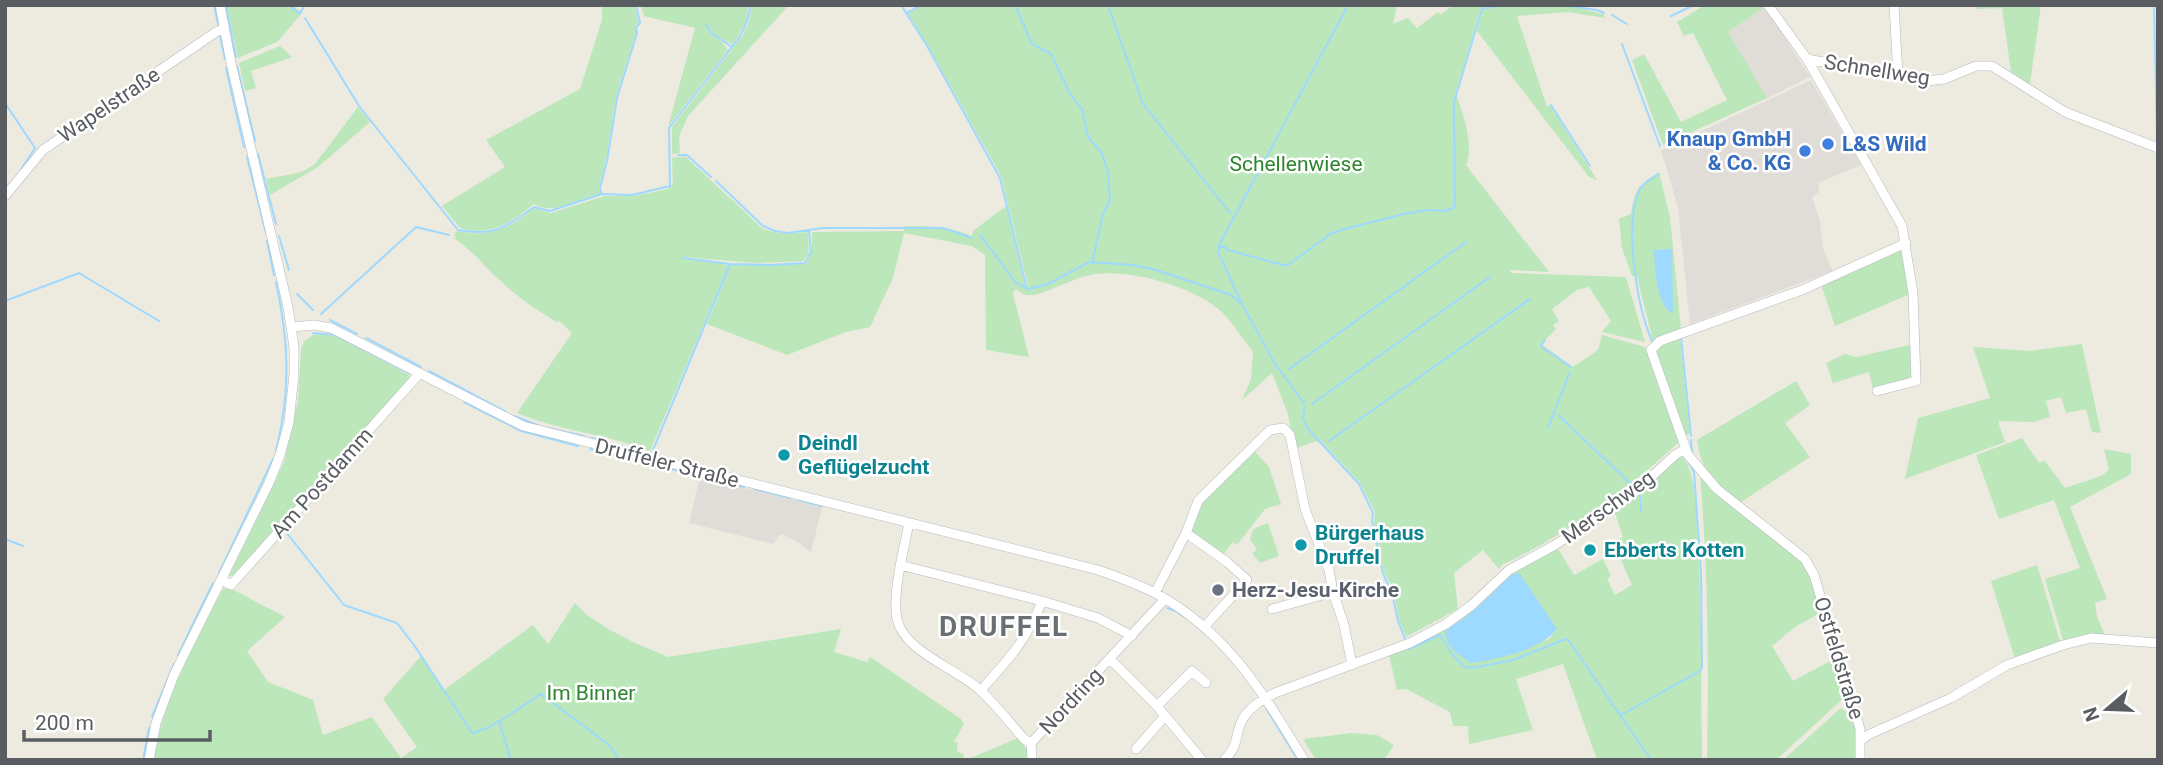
<svg xmlns="http://www.w3.org/2000/svg" width="2163" height="765" viewBox="0 0 2163 765" font-family="Roboto,sans-serif">
	<rect width="100%" height="100%" fill="#edeae0"/>
	<path fill="#e0ddd8" d="M1765 7 1810 77 1767 98 1727 32Z
		M1811 80 1861 165 1818 183 1819 192 1812 197 1820 221 1823 248 1832 271 1690 324 1678 208 1661 150Z
		M700 477 822 507 811 552 796 541 781 534 773 544 689 523Z"/>
	<path fill="#bce7ba" fill-rule="evenodd" d="M227 5H292L302 13 277 42 238 58Z
		M602 5H634L639 22 635 25 636 33 616 97 606 160 599 187 601 194C579 199 555 216 534 204 511 223 491 237 460 228L442 206 505 167 486 140 580 89 602 20Z
		M641 5H749L747 20 733 45 703 28 722 42 728 50 668 127 695 28 644 16Z
		M752 5H789L688 116 679 136 680 153 672 154V127L743 35 749 21Z
		M924 5H1397L1393 24 1408 18 1417 28 1438 12 1441 15 1453 5H1496L1481 9 1454 98 1457 96C1464 119 1473 140 1467 164H1465L1549 272 1509 270 1512 273 1626 277 1645 342 1602 332 1611 321 1589 287 1577 290 1552 309 1559 321 1553 325 1556 329 1541 344 1573 367 1598 350 1602 335 1645 347 1679 442C1627 491 1567 534 1502 565L1499 569 1483 550 1454 573 1458 609 1406 637 1399 621 1394 591 1384 571 1374 522 1375 512 1360 483 1320 440 1294 449 1288 414 1272 373 1242 400 1251 379 1253 352C1243 339 1234 325 1223 313 1196 287 1132 269 1095 274 1075 277 1054 290 1034 295H1025L1015 289 1013 294 1029 357 986 350 985 255 972 246 904 233 893 278 870 327 846 332 787 355 707 324 731 264H806L812 251V232L904 231 905 226C930 226 949 226 972 236L973 231 1006 206 1025 285 1028 286 1001 176 927 44 908 14Z
		M1506 5 1573 7 1603 14 1605 18 1568 12 1517 16 1547 107 1550 105 1597 180 1589 177 1477 31 1482 10Z
		M1705 5 1765 7 1728 32 1767 98 1663 145 1632 60 1644 54 1681 122 1727 100 1693 33 1684 36 1677 22Z
		M1972 5H2041L2030 84 2011 72 2002 8 1978 9Z
		M280 46 292 57 251 71 256 88 245 91 239 63Z
		M358 107 370 122 318 167 270 195 266 179 302 172 315 164Z
		M685 156 762 228C778 235 791 234 808 232L809 252 804 261 755 263 682 257 729 265 650 451C607 434 560 431 517 413L572 333 559 321 557 322C534 309 514 294 495 276 481 262 470 249 454 238L456 237 454 235 457 231C489 238 509 229 534 208L551 213 605 196H633L668 189 673 183 672 158Z
		M1659 172 1670 217 1681 329 1653 341 1637 277 1632 276 1622 248 1619 219 1631 214C1635 188 1638 186 1659 172Z
		M1902 249 1910 294 1835 326 1821 284Z
		M314 334 335 336 409 375V381L332 467 329 468 330 470 235 576H229L284 462 298 401 301 348 304 342Z
		M1680 338 1690 434 1684 436 1655 350 1658 346Z
		M1913 344 1914 376 1909 380 1873 389 1869 372 1833 383 1826 363 1845 354 1857 357Z
		M2082 344 2101 433 2092 432 2086 409 2066 413 2061 397 2046 401 2050 417 2034 422 1998 421 2005 442 1905 479 1918 418 1990 398 1973 347 2029 351Z
		M1796 381 1810 405 1785 423 1810 457 1741 502C1716 483 1701 473 1697 440Z
		M2022 438 2039 463 2044 460 2065 488 2101 476 2109 470 2104 449 2131 454V474L2070 507 2107 599 2095 603 2097 617 2105 635 2063 640 2045 579 2080 568 2054 500 1999 519 1976 455Z
		M1253 449 1269 467 1281 504 1265 509 1237 545 1233 542 1222 556 1192 535 1191 530 1204 501Z
		M1679 457 1684 458C1698 483 1696 515 1698 543 1702 615 1701 688 1702 760H1597L1563 664 1516 679 1533 730 1469 744 1468 726H1453L1450 712 1406 689 1397 690 1389 655 1441 632 1460 618 1511 571 1557 547 1574 575 1603 559 1611 576 1607 579 1615 595 1632 585 1613 542 1623 537 1614 510 1639 492 1642 510 1640 491ZM1476 609 1557 629 1549 639 1488 660 1448 628 1459 623Z
		M1700 474 1804 563 1811 576 1822 612 1795 627 1772 646 1793 681 1836 658 1847 695 1776 760H1707C1709 664 1708 569 1700 474Z
		M1268 523 1279 556 1260 563 1252 553 1257 550 1250 539 1253 529Z
		M2037 565 2060 641 2015 659 1991 581Z
		M230 588 285 617 247 651 268 682 313 700 323 735 372 717 401 758 417 747 383 699 421 656 444 690 533 625 548 644 575 603 588 616 610 630 635 643 668 657 841 629 834 652 867 662 870 657 961 719 964 724 954 742 958 743 957 752 964 754 963 760H154C163 698 194 644 223 589Z
		M1841 708 1847 712 1852 711 1856 729V760H1783Z
		M1352 733 1377 735 1394 745 1384 760H1316L1303 739Z
		M1018 738 1027 750 1029 760H966Z"/>
	<path fill="#9ed9ff" d="M1672 249 1673 313C1656 306 1655 267 1654 250Z
		M1519 573 1557 629C1541 650 1497 659 1471 663 1458 655 1448 648 1445 633 1450 625 1461 621 1468 615 1483 603 1497 589 1511 575Z"/>
	<g fill="none" stroke-linecap="round" stroke-linejoin="round">
		<path stroke="#9ed9ff" stroke-width="2" d="M214 5 218 24
			M226 5 236 57
			M289 5 300 14
			M901 5 926 44 1000 178 1027 289
			M1015 5 1032 44 1051 54 1070 94 1082 109 1088 137 1102 153 1108 173 1110 200 1103 214 1092 263
			M1108 5 1143 104 1230 213
			M1561 5 1597 10 1604 13
			M2154 5 2157 140
			M300 13 305 5
			M907 13 922 5
			M1612 15 1627 24
			M1671 16 1694 5
			M305 18 359 106 458 230C493 237 507 227 534 207L550 211 602 194 632 195 670 186 669 128 732 47 711 33 706 25
			M220 36 225 59
			M1622 44 1660 146
			M732 47C743 35 748 22 751 5
			M237 66 255 141
			M226 68 244 147
			M5 103 35 148 20 171
			M1551 105 1590 166
			M258 154 276 224
			M678 155H687L711 177
			M247 157 266 233
			M716 181 763 226 775 231 788 233 823 228H943L972 238
			M601 193 600 188 607 161 617 98 637 33 636 27 640 23 636 5
			M980 235 1016 283 1029 289 1048 284 1089 262 1133 265 1156 270 1231 295 1242 304 1275 364 1304 403
			M279 236 289 270
			M267 241 274 275
			M1218 250V247L1347 7
			M683 258 730 264
			M276 282C289 343 291 390 276 451
			M297 294 313 310
			M5 301 79 273 159 321
			M1242 304 1218 252V249L1224 246 1228 250 1283 265H1288L1330 234 1341 230 1404 214 1428 210 1446 211 1455 207 1454 102 1482 9 1502 5
			M321 314 416 227 449 235
			M330 320 357 334
			M313 333 335 335 409 373
			M1681 337 1691 436
			M366 338 421 367
			M1545 340 1541 346 1571 367
			M1652 341C1637 307 1624 226 1639 191 1642 183 1652 179 1659 174
			M1289 369 1466 242
			M429 371 506 412
			M464 402 521 431 578 446
			M1312 404 1490 277
			M1305 407 1303 417 1307 428 1359 484 1373 513 1372 521 1383 573 1392 593 1398 621 1405 639
			M1558 415 1631 484
			M514 416 540 426
			M548 428 584 436
			M1548 428 1570 372
			M591 438 599 440
			M1691 440 1692 453
			M1329 441 1530 299
			M610 443 630 448
			M590 449 728 483
			M653 450 730 264 770 265 805 263 811 252 809 230
			M735 485 744 487
			M754 489 790 498
			M1640 493 1641 511
			M798 500 822 506
			M286 532 344 605 397 623 414 645 472 733 485 729 499 721 511 760
			M5 539 23 546
			M219 573 273 459
			M1167 608 1176 611 1184 617
			M1409 649 1440 635 1453 655 1465 667 1472 668 1513 660 1566 639 1569 641 1651 760
			M178 655 213 583
			M1266 708 1298 760
			M1621 715 1700 671 1702 667 1701 572 1694 472 1688 461
			M152 717 174 664
			M500 721 541 694 609 745 620 760
			M143 760 149 728"/>
		<defs>
			<path id="minor" d="M1768 5 1807 59 1902 226 1913 293 1916 381 1877 391
				M1894 5 1898 76
				M1807 59 1927 81 1944 79 1976 66H1992L2065 112 2158 148
				M5 196 43 150 216 32 224 29
				M292 327 314 325 331 328 523 426 1098 570C1118 577 1138 584 1157 594 1228 633 1263 693 1304 760
				M909 523C904 549 892 593 897 619 904 652 958 669 981 691 996 705 1010 723 1024 739L1031 743
				M1186 533 1227 562 1247 580 1205 626
				M900 565 1042 601 1098 618 1132 636
				M222 580 231 585 420 373
				M1155 593 1186 533 1198 501 1270 430 1283 428 1290 435 1305 509 1329 570 1333 592 1344 625 1352 665
				M1272 609 1333 592
				M1110 659 1157 706 1202 760
				M981 690C1008 660 1027 640 1042 601
				M1157 706 1192 671 1206 683
				M1860 741 1868 735 1951 698 2007 665 2063 645 2091 638 2158 643
				M1031 743 1165 599
				M1031 743 1032 760
				M1136 749 1165 716
				M149 760 156 723 174 675 269 483 280 455 289 422 294 375V347L288 307 231 63 220 5
				M1224 760C1239 746 1234 739 1241 723 1246 709 1262 700 1275 693L1410 643 1446 624 1472 605 1509 570 1555 545 1612 509 1634 493 1675 455 1685 449
				M1860 760V729L1814 575 1805 559 1717 489 1688 455 1651 350 1660 341 1802 290 1906 243"/>
		</defs>
		<use href="#minor" stroke="#b6b9be" stroke-width="10"/>
		<use href="#minor" stroke="#fff" stroke-width="9"/>
	</g>
	<g fill="#3f7fe0" stroke="#fff" stroke-width="2.5">
		<circle cx="1828" cy="144" r="7"/>
		<circle cx="1805" cy="151" r="7"/>
	</g>
	<g fill="#0f9aa8" stroke="#fff" stroke-width="2.5">
		<circle cx="784" cy="455" r="7"/>
		<circle cx="1301" cy="545" r="7"/>
		<circle cx="1590" cy="550" r="7"/>
	</g>
	<circle fill="#6b7280" stroke="#fff" stroke-width="2.5" cx="1218" cy="590" r="7"/>
	<g text-anchor="middle" dominant-baseline="central" stroke-width="5" stroke-linejoin="round" paint-order="stroke">
		<g font-size="21" fill="#595d62" stroke="#fff">
			<text transform="translate(1877 70) rotate(9)">Schnellweg</text>
			<text transform="translate(109 105) rotate(-34)">Wapelstraße</text>
			<text transform="translate(667 463) rotate(14)">Druffeler Straße</text>
			<text transform="translate(322 483) rotate(-48)">Am Postdamm</text>
			<text transform="translate(1608 507) rotate(-36)">Merschweg</text>
			<text transform="translate(1839 658) rotate(73)">Ostfeldstraße</text>
			<text transform="translate(1071 701) rotate(-47)">Nordring</text>
		</g>
		<g font-size="21" font-weight="bold" fill="#366cbe" stroke="#fff" text-anchor="end">
			<text x="1791" y="139">Knaup GmbH<tspan x="1791" dy="24">&amp; Co. KG</tspan></text>
			<text x="1842" y="144" text-anchor="start">L&amp;S Wild</text>
		</g>
		<g font-size="21" fill="#2e842f" stroke="#fff">
			<text x="1296" y="164">Schellenwiese</text>
			<text x="591" y="693">Im Binner</text>
		</g>
		<g font-size="21" font-weight="bold" fill="#0d838f" stroke="#fff" text-anchor="start">
			<text x="798" y="443">Deindl<tspan x="798" dy="24">Geflügelzucht</tspan></text>
			<text x="1315" y="533">Bürgerhaus<tspan x="1315" dy="24">Druffel</tspan></text>
			<text x="1604" y="550">Ebberts Kotten</text>
		</g>
		<g font-size="21" font-weight="bold" fill="#5b616d" stroke="#fff" text-anchor="start">
			<text x="1232" y="590">Herz-Jesu-Kirche</text>
		</g>
		<g font-size="28" font-weight="bold" letter-spacing="2" fill="#6a6f74" stroke="#fff">
			<text x="1004" y="626">DRUFFEL</text>
		</g>
	</g>
	<rect width="2163" height="765" fill="none" stroke="#595d62" stroke-width="14"/>
	<g transform="translate(2107 709) rotate(251)" stroke="#ffffff" stroke-width="5" paint-order="stroke">
	<path d="M0-5L12 26L0 18L-12 26Z" fill="#595d62"/>
	<text y="-10" font-size="19" font-weight="bold" text-anchor="middle" fill="#595d62">N</text>
	</g>
	<path d="M24 730v10h186v-10" fill="none" stroke="#595d62" stroke-width="3.5"/>
	<text x="35" y="730" font-size="21" fill="#595d62" stroke="#ffffff" stroke-width="5" paint-order="stroke">200 m</text>
</svg>
